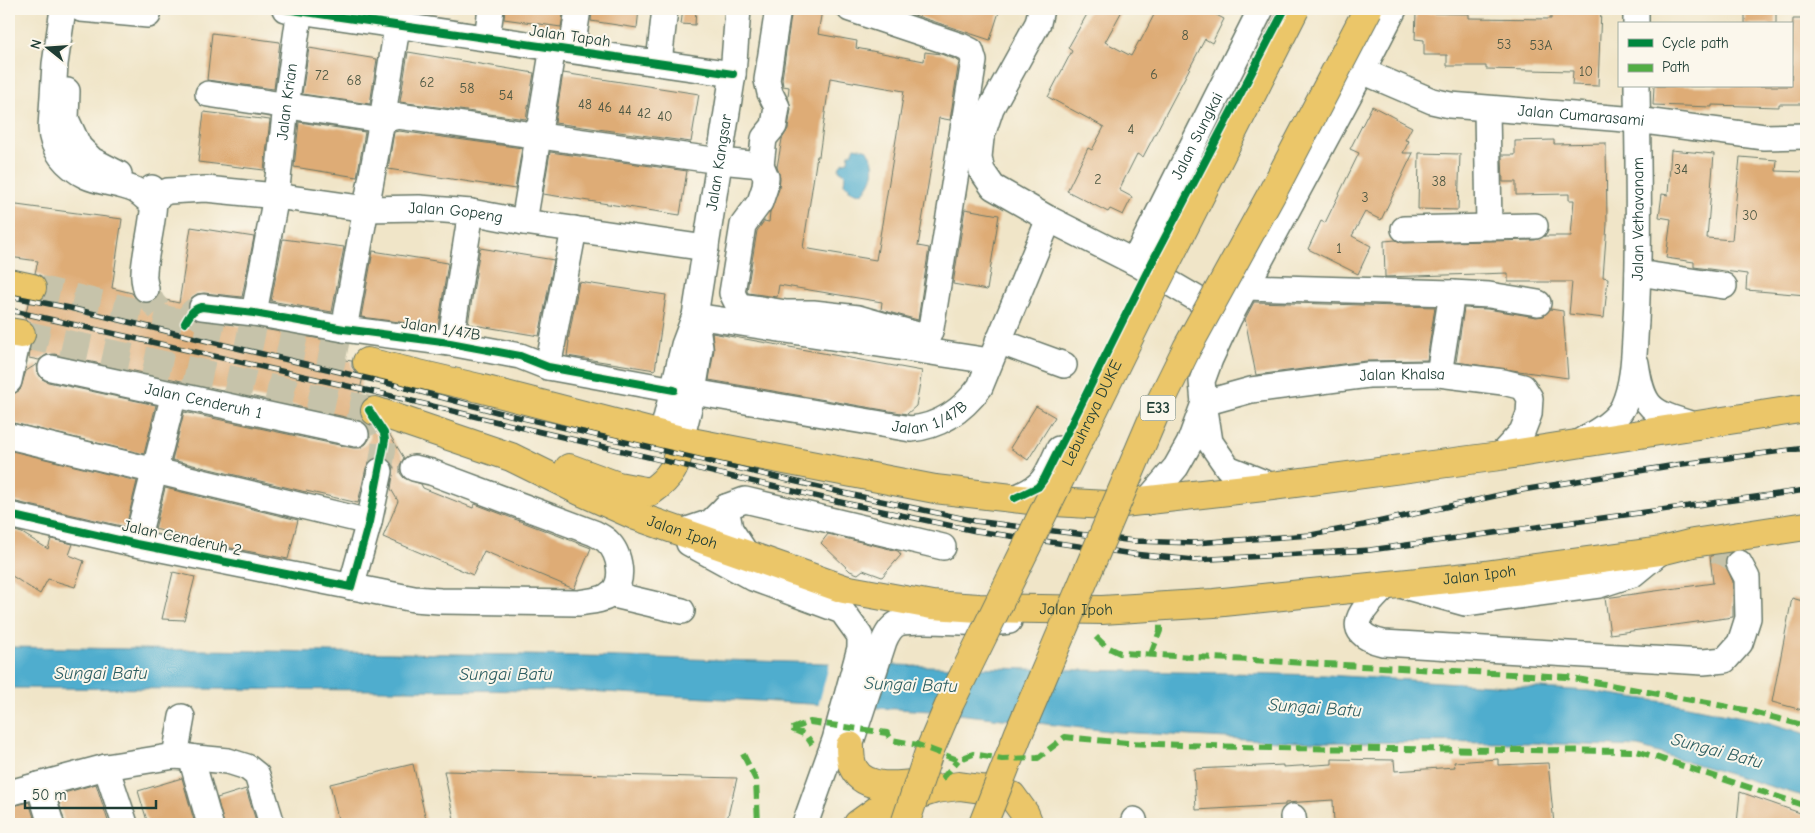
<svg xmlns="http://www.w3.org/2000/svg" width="1815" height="833" viewBox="0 0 1815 833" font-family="'Comic Neue',sans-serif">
	<rect width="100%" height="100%" fill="#fbf7ec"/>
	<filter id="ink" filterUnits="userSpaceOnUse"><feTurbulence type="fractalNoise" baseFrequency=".02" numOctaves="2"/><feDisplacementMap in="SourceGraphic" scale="10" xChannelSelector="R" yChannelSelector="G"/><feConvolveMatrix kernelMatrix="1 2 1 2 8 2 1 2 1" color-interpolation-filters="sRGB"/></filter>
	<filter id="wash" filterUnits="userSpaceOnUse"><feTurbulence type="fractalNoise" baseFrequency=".0096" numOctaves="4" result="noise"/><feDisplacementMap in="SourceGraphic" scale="20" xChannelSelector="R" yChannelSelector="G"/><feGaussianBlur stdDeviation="1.12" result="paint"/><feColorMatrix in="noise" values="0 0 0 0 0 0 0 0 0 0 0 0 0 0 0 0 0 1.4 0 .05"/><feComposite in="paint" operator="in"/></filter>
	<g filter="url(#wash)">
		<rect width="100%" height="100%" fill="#f0e5c8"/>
		<path fill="#50adce" stroke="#387581" d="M855 147 868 150C875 163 876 174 867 187 865 190 864 192 861 193 858 193 852 191 849 190V187L844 184 845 174 839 170 840 165 844 162 848 161 849 154 853 152Z
			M9 647 586 656 1030 669 1326 675 1589 691 1672 703 1767 722 1806 734V797L1639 747 1534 743 1300 742 1118 732 931 711 587 691 9 688Z"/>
		<path fill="#f0e5c8" d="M830 661 882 662 867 710 818 707Z"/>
		<g id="blocks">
			<path fill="#deac76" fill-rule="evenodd" d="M505 9H564L561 27 504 19Z
				M592 9H639L637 28 591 21Z
				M683 9H696L695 25 681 24Z
				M792 9 822 10 818 34 857 41 856 48 924 61 925 52 941 54 959 61 950 120 939 118 918 246 929 248 918 320 881 310 882 302 779 285 777 297 748 293 747 291 757 231 764 221 769 222 770 212 779 189 780 178 777 167 782 139 788 129 791 109 788 97 789 87 783 86 782 79ZM830 78 904 91 876 260 803 248 817 156H819Z
				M902 9H1000L990 40 902 11Z
				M1090 9H1123L1105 42 1131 56 1139 41 1140 42 1157 9H1205L1224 19 1212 43 1205 39 1143 157 1137 154 1119 190 1132 197 1123 215 1110 209 1108 212 1067 191 1088 148 1092 150 1104 127 1048 97 1072 51 1068 48Z
				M1551 9H1601L1598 86 1572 85 1573 71 1486 69V66H1447V55H1424V40L1415 39 1416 13 1469 14V18L1551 19Z
				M1745 9H1776V24H1745Z
				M1793 19H1806V104H1779V107L1712 105V107L1653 105 1654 86H1791Z
				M212 33 280 42 274 89 207 80Z
				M309 48 377 59 370 104 302 94Z
				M408 52 534 73 526 119 400 102Z
				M563 73 699 94 691 142 555 123Z
				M1372 106 1412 127 1405 140 1409 141 1403 153H1413L1381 220 1365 212 1352 236 1371 246 1358 274 1308 249 1321 221 1325 223 1359 153 1350 149Z
				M204 112 270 120 264 170 198 162Z
				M299 122 365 132 357 177 294 167Z
				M399 131 522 148 515 189 388 169 394 132Z
				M1554 140V144L1606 143 1607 224 1603 277 1608 278 1604 318 1569 314 1572 282H1508V273L1385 277 1384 241 1396 240 1404 243 1535 240 1545 236H1571L1574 200H1569V194L1516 195V182H1503L1502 155H1515V141Z
				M1671 150 1714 154 1707 238 1732 240 1740 157 1777 160 1776 171 1806 172V295L1746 290 1747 274 1694 267V262L1666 258 1671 219 1659 217 1662 194 1668 195Z
				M550 152 687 171 680 215 543 194Z
				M1419 153 1460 154 1458 210 1418 209Z
				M9 204 122 219 112 288 132 293 136 299 142 303H150L157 298 179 303 191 227 254 237 242 297 204 293 197 294 191 298 188 305 189 312 193 318 200 321 252 327 332 341 330 358 352 361V367L356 373 363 377 357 402 362 403 360 415 363 421 370 426 388 432 404 458 400 465V473L404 478 421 484 423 488 473 508 475 504 591 548 574 589 484 551 473 575 383 537 398 501 391 489 394 467 390 461 383 457 373 459 372 456 366 468 358 503 306 491V492L172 460 184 412 353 448H360L366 444 370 438V430L366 424 359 420 177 380 54 354 46 355 39 360 29 358 31 345 36 336 35 328 31 322 25 319 28 303H36L43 299 47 292V284L43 277 35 273 38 261 9 257Z
				M965 209 999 215 987 290 953 284Z
				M283 239 344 247 332 312 271 301Z
				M480 248 554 260 539 336 468 324Z
				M373 251 448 263 438 327 361 317Z
				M579 282 666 295 655 370 567 356 569 341H568Z
				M1254 302 1435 307 1427 360 1366 361 1256 375 1245 319Z
				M1464 308 1487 309 1536 317 1544 316 1550 309 1563 311 1568 378 1456 362Z
				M712 333 922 371 916 406 907 414 709 380 714 350Z
				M37 364 38 373 42 379 48 382 156 405 144 454 9 422V405L11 395 20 390 26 371Z
				M1036 406 1055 417 1028 460 1010 448Z
				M12 451 137 481 126 527 12 501 9 496V464Z
				M165 488 298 520 288 559 215 545 155 529Z
				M15 531 22 533 48 549 51 539 73 544 69 555 84 561 75 587 48 579 40 594 9 574V542Z
				M828 534 898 551 901 555 882 577 863 570 858 574 850 571 821 543Z
				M1729 553 1725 563 1733 582V617L1610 634 1605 598 1713 583 1710 556Z
				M173 572 195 577 184 620 162 619Z
				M1792 598 1806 602V711L1772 702Z
				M1332 759 1394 760 1395 771 1455 767 1454 762 1498 759V765L1548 763 1554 824H1334L1333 800 1285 803V805L1196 810 1194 769 1283 765V767L1332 764Z
				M413 764 427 824H339L330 784Z
				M444 771 737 778 726 824H455Z
				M182 778 195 824H148L138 791Z
				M96 784 109 824H65L57 795Z
				M246 789 257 824H224L217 798Z
				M1740 792 1806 815V824H1737Z
				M29 802 36 824H9V807Z"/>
		</g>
	</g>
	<g filter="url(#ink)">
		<use href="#blocks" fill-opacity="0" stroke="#687868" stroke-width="1"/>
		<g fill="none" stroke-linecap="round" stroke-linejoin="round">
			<path stroke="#c6c3aa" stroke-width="25" stroke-dasharray="25 12" stroke-linecap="butt" d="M146 289 153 303 168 320
				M185 323C190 315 192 309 202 307
				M369 410C389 438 385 439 380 471
				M1715 550 1726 554 1739 563"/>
			<path stroke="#c6c3aa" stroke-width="28" stroke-dasharray="28 14" stroke-linecap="butt" d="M32 288 168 320 367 362
				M21 334 375 411"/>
			<defs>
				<g id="minor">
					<path id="s1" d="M63 9 55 64 51 128C51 149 67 167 86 176 101 183 119 183 135 190 141 193 147 200 153 204L159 195 168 191 206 189 276 196 367 209 419 208 471 212 524 222 706 248"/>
					<path d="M81 9 148 15"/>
					<path d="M285 9 733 74"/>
					<path d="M778 9 767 80 770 93 777 107 774 126 764 138 761 165 766 177 765 187 760 202 743 225 732 293 736 301 741 306 786 313H813L858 318 921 336 929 334 931 328 974 61 971 51 961 46 850 9"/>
					<path d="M1041 9 1038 23 991 108 981 138 979 157 982 171 993 187 1049 219 1134 262 1228 317"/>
					<path d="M1636 9V24"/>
					<path d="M487 38 491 9"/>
					<path d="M572 50 578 9"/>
					<path d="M659 62 665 9"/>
					<path id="s2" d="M1362 71 1432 101 1450 105 1637 120 1764 137 1806 136"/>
					<path d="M67 91 66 119 79 147 92 160 119 174"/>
					<path d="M208 94 382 120 398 116 720 161 761 165"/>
					<path d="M1487 109 1489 227"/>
					<path d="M524 222 553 47"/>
					<path d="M1404 229 1535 226"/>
					<path id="s3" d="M1134 262 1261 9"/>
					<path d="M1638 273 1724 286"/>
					<path d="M1245 287 1452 293 1489 295 1538 303"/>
					<path d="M146 289C145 284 143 278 144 273 144 254 159 202 152 188"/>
					<path d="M202 307 254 313 344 329 450 343 520 356 548 367 674 390"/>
					<path id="s4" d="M254 313 276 196 286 106 300 9"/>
					<path d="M695 316 990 361"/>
					<path d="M344 329 382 120 400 9"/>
					<path d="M998 341 1064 365"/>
					<path d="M450 343 471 212"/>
					<path d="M1636 363C1643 410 1651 412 1694 425"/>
					<path d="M548 367 574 229"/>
					<path id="s5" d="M51 368 356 434"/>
					<path d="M1439 374 1452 293"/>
					<path d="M9 381 19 334"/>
					<path id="s6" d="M693 392 911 429C941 426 963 410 980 387L1049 219"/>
					<path id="s7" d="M1204 403 1251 390 1368 375 1439 374 1503 382 1523 387 1530 398 1529 414 1522 432 1500 456"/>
					<path id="s8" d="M662 435 684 345 695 316 733 74 738 9"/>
					<path d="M9 436 369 522"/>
					<path d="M681 440 693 392 700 348 697 326"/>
					<path id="s9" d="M1576 444C1592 434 1614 424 1623 407 1635 381 1634 348 1636 321 1640 243 1638 164 1637 86"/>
					<path d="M1272 486 1228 468 1210 442 1204 403 1202 381 1210 359 1229 318 1362 71 1394 9"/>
					<path d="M1015 498C1046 485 1045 478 1059 449"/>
					<path d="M1146 502 1176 467 1189 444 1203 406"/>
					<path d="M726 507 730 529 747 555"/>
					<path d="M9 515 136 544 414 599 440 601 579 603C589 601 601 601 610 595 626 582 620 553 607 541 604 538 598 535 594 533L431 472 414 468"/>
					<path d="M681 532 711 522 726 507 745 500 943 547"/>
					<path d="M689 543 753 578 842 611 860 636V648L835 740 805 824"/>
					<path d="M136 544 174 394"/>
					<path d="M1387 585C1367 605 1336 632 1383 643L1703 662 1725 660 1740 643 1748 618 1747 578 1739 563"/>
					<path d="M1400 585 1465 603 1599 585 1633 574 1661 551"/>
					<path d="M351 587 369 522 380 471"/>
					<path d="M610 594 682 611"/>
					<path d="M851 742 884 641C887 634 891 626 899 623 904 621 912 622 918 621 949 620 978 625 1009 621"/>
					<path d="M175 756 182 717"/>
					<path d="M191 757 210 824"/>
					<path d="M106 767 125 824"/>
					<path d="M39 785 51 824"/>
					<path d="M9 793 106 767 175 756 228 761 247 767 257 775 272 824"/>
					<path d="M1293 817 1294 824"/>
					<path d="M1134 820 1135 824"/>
				</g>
				<g id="major">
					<path d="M9 283 32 288"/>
					<path d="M9 332 21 334"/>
					<path d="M367 362 479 388 681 440 935 489 1038 501 1106 505 1272 486 1500 456 1806 408"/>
					<path id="s10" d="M375 411 511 457 580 491 636 516 796 572 844 589 932 605 979 608 1102 610 1214 603 1477 576 1661 551 1693 543 1806 526"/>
					<path d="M569 468 618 486 650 492C672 477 677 466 681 440"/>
				</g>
				<path id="highway" d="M850 746C850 753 850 762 854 769 866 792 904 785 925 782
					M858 824 883 806 936 789 959 786 981 789 1012 796 1025 814 1029 824"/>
			</defs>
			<use href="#minor" stroke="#687868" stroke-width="28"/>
			<use href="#major" stroke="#687868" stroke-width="30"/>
			<use href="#highway" stroke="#687868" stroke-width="30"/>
			<use href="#minor" stroke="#fff" stroke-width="25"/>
			<use href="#major" stroke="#ebc669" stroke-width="28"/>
			<use href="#highway" stroke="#ebc669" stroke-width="28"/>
			<defs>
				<path id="rail" d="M9 296 70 308 241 349 387 383 501 413 853 495 975 521 1134 541 1194 543 1311 535 1364 525 1522 490 1682 464 1806 448
					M9 310 383 394 498 422 849 504 976 531 1133 554 1194 560 1370 550 1806 490"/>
			</defs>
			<use href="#rail" stroke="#1f3d34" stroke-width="5.5"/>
			<use href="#rail" stroke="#fbf7ec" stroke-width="4" stroke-dasharray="11" stroke-linecap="butt"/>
			<defs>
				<g id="highway-bridge">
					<path id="s11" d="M905 824 929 752 950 703 1153 289 1295 9"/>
					<path d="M983 824 1018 735 1156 411 1187 348 1271 195 1368 9"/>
				</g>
			</defs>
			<use href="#highway-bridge" stroke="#687868" stroke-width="30" stroke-linecap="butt"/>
			<use href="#highway-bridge" stroke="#ebc669" stroke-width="28"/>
			<path stroke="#52ad45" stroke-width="6" stroke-dasharray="12 6" stroke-linecap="butt" d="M1096 637 1105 646 1120 653 1567 677 1745 710 1806 726
				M1151 654 1160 631V624
				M792 729 810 722 887 733 892 740 918 745 958 760 973 754 1002 759 1038 758 1065 737 1127 743 1270 748 1637 751 1806 806
				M792 729 806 735 812 744
				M743 754 756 780 758 824
				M942 779 958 760"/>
			<defs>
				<path id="cycleway" d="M285 9 733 74
					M185 323C190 315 192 309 202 307L254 313 344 329 450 343 520 356 548 367 674 390
					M1015 498 1038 487 1044 479 1148 270 1285 9
					M9 515 136 544 351 587 369 522 385 440 384 433 369 410"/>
			</defs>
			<use href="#cycleway" stroke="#fbf7ec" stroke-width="11"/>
			<use href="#cycleway" stroke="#00873e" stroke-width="8"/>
		</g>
	</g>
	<g text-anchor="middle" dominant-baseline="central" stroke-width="4" stroke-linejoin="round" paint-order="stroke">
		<g font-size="14" fill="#4f5944">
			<text x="1185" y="35">8</text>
			<text x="1504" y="44">53</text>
			<text x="1541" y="45">53A</text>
			<text x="1586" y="71">10</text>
			<text x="1154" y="74">6</text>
			<text x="322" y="75">72</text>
			<text x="354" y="80">68</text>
			<text x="427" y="82">62</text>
			<text x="467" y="88">58</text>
			<text x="506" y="95">54</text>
			<text x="585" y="104">48</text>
			<text x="605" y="107">46</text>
			<text x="625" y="110">44</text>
			<text x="644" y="113">42</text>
			<text x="665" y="116">40</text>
			<text x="1131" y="129">4</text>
			<text x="1681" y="169">34</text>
			<text x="1098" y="179">2</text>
			<text x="1439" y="181">38</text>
			<text x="1365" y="197">3</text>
			<text x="1750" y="215">30</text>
			<text x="1339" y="248">1</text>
		</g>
		<rect fill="#fbf7ec" stroke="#61756b" stroke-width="1" x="1140.5" y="395.5" width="35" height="25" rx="4"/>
		<g font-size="15" font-weight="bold" fill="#1f3d34">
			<text x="1158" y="408">E33</text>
		</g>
		<g font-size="16" fill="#1f3d34" stroke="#fbf7ec">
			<text transform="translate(570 36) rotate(8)">Jalan Tapah</text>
			<text stroke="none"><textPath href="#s4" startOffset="214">Jalan Krian</textPath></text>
			<text stroke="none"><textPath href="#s2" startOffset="226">Jalan Cumarasami</textPath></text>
			<text stroke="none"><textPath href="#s3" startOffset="141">Jalan Sungkai</textPath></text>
			<text stroke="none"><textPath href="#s8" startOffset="279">Jalan Kangsar</textPath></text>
			<text stroke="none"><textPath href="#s1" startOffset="566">Jalan Gopeng</textPath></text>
			<text stroke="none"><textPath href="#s9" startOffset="250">Jalan Vethavanam</textPath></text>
			<text transform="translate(441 329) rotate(9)">Jalan 1/47B</text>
			<text stroke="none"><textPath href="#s7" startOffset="201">Jalan Khalsa</textPath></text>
			<text stroke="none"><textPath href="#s5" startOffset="156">Jalan Cenderuh 1</textPath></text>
			<text stroke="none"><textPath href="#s6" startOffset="242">Jalan 1/47B</textPath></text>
			<text stroke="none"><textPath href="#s11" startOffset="452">Lebuhraya DUKE</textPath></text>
			<text stroke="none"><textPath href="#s10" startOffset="331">Jalan Ipoh</textPath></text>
			<text transform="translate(182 538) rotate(12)">Jalan Cenderuh 2</text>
			<text stroke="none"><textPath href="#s10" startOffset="1141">Jalan Ipoh</textPath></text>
			<text stroke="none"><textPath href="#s10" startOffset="736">Jalan Ipoh</textPath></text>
		</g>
		<g font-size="18" font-style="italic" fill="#2e5f62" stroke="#fbf7ec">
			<text x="101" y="673">Sungai Batu</text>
			<text x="506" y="674">Sungai Batu</text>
			<text transform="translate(911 685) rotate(2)">Sungai Batu</text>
			<text transform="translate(1315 708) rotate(4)">Sungai Batu</text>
			<text transform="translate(1717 751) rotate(15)">Sungai Batu</text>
		</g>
	</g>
	<rect width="1815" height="833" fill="none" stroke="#fbf7ec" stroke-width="30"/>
	<rect x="1618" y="22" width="175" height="65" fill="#fbf7ec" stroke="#a3ada2"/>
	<rect x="1628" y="39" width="25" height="8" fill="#00873e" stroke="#a3ada2"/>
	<text x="1662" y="48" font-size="15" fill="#1f3d34">Cycle path</text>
	<rect x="1628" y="64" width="25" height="8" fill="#52ad45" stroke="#a3ada2"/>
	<text x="1662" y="72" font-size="15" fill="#1f3d34">Path</text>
	<g transform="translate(48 48) rotate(287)" stroke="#fbf7ec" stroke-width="4" paint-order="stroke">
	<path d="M0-4L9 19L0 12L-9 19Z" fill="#1f3d34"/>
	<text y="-8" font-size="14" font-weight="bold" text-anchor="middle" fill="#1f3d34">N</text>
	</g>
	<path d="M25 800v8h131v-8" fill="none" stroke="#1f3d34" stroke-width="2.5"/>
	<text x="32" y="800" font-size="15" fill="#1f3d34" stroke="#fbf7ec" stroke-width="4" paint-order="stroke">50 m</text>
</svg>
